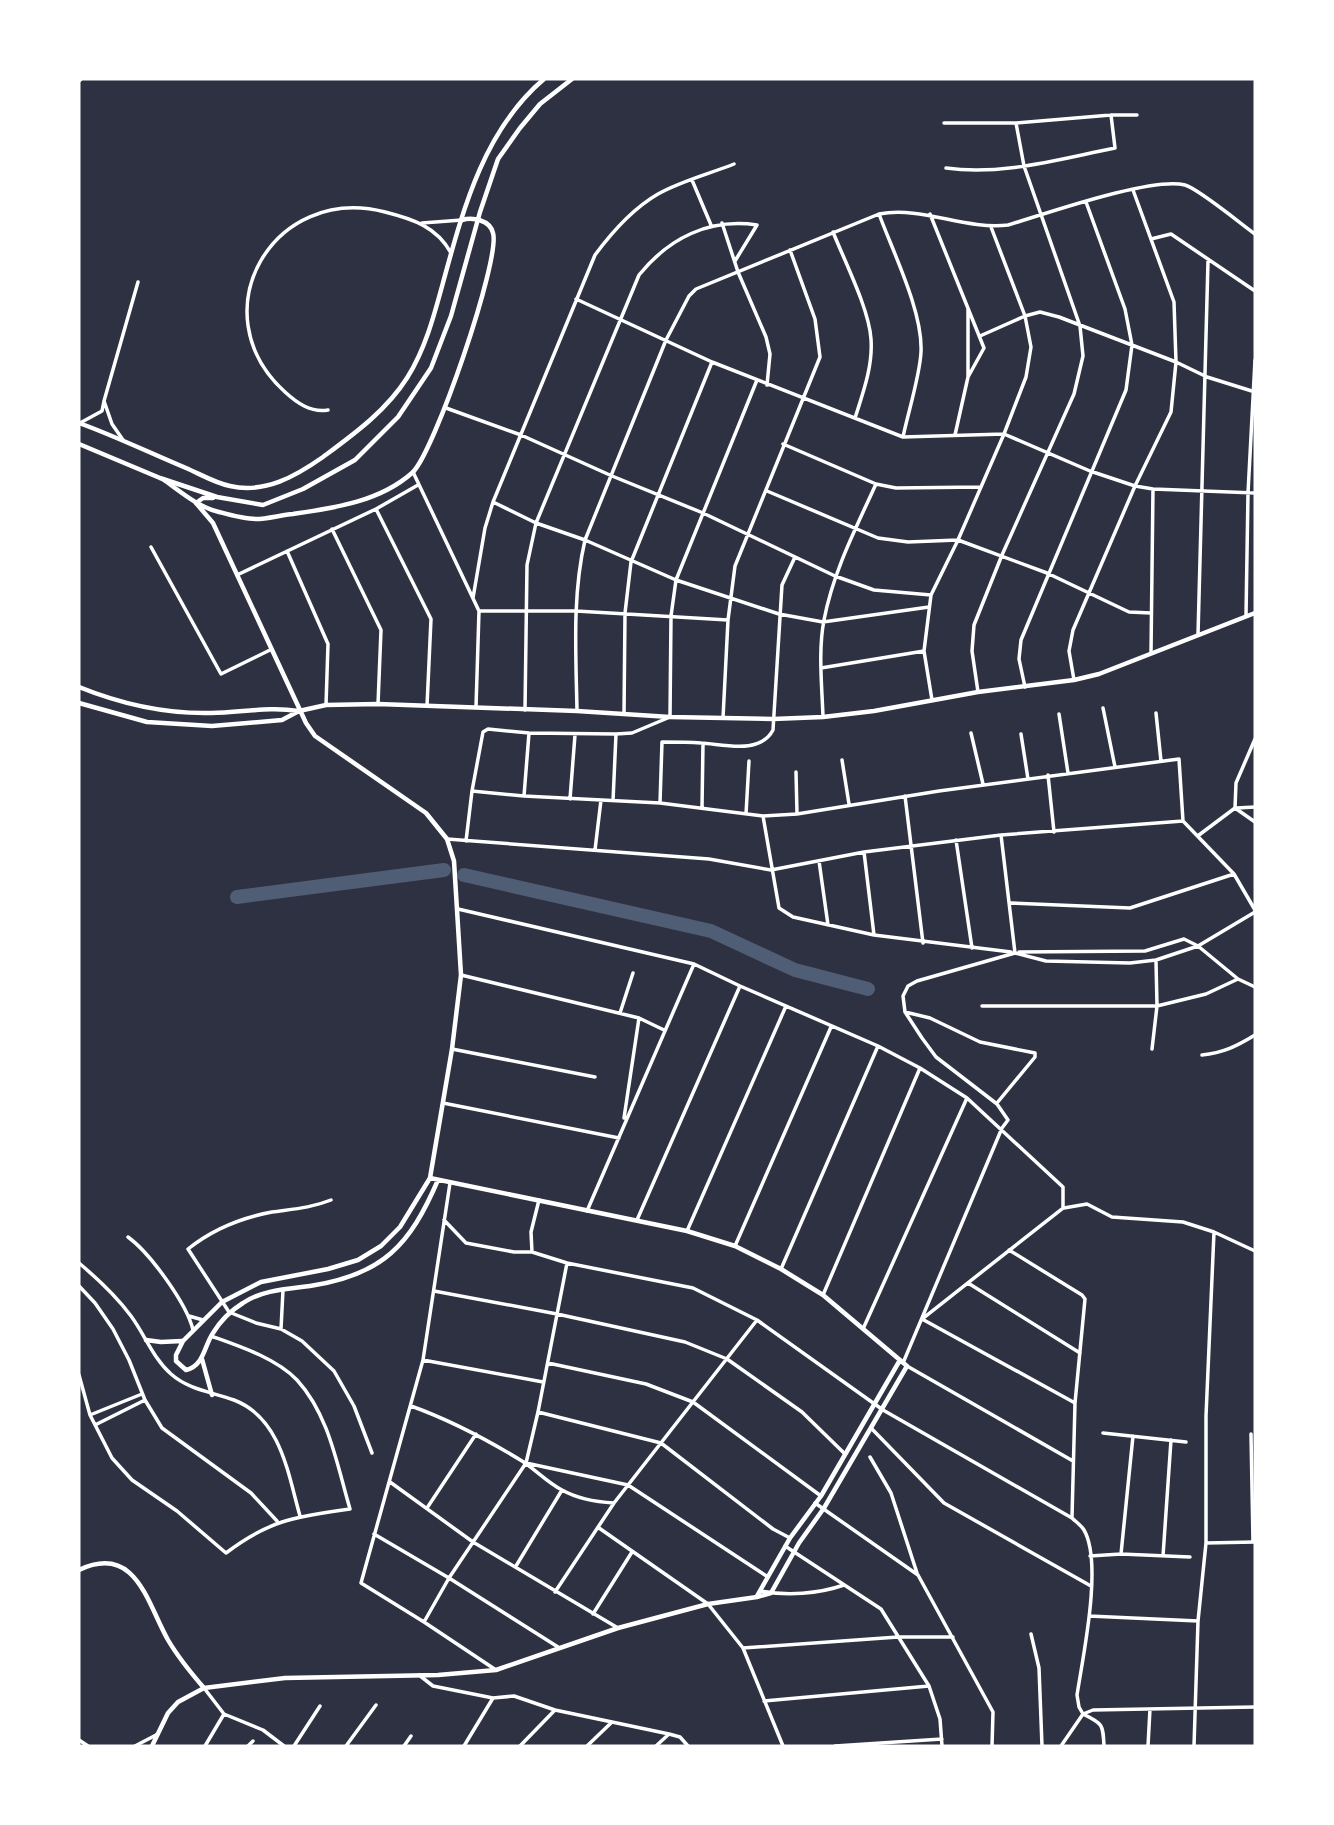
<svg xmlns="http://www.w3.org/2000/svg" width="1334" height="1825" viewBox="0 0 1334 1825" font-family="Raleway,sans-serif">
	<rect width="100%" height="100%" fill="#2d3142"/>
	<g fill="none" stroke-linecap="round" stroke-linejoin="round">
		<path stroke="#4f5d75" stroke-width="14" d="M464 875 711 931 795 970 868 989
			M237 897 444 870"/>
		<path stroke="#fff" stroke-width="3.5" d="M79 81 81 79
			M944 123H1016L1111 115H1137
			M946 168C1002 176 1059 159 1115 148L1111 115
			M692 180 711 225
			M879 214C893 252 923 312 921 352 920 375 908 413 903 437
			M930 214 984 348 968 377
			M422 223 462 220
			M722 223 738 272 766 337 770 354 767 385
			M833 232C845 262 869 309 871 339 873 366 863 393 855 418
			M1151 239 1171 234 1255 291
			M576 299 712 362 903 437 1004 434 1090 471 1135 486 1153 489 1255 493
			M980 336 1025 316 1040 312 1059 317 1176 362 1207 377 1255 392
			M104 401 138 282
			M446 408 521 435 612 476 703 513 835 576 874 590 931 595
			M328 410C311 413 297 403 285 392 198 313 273 183 385 212 413 219 437 227 451 253
			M80 423 102 411 104 401 112 424 123 440
			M955 435 968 377V309
			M783 444 876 484 896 488 981 487
			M413 472 479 611 476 707
			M767 491 878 538 908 542 958 540 1047 573 1129 612 1151 613
			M493 502 536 523 585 540 676 580 779 614 823 622 929 607
			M376 509 431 619 427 706
			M332 529 381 630 378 704
			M151 547 221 674 270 650
			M287 551 328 644 326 705
			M237 575 376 509 418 485
			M473 598 485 528 493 502 595 255C612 232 632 209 658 194 681 181 709 174 734 164
			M479 611H576L728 620
			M1246 616 1248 493 1255 360
			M1198 635 1208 261
			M1151 653 1153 489
			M821 668 924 651
			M1074 680 1069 651 1073 630 1135 486 1171 412 1176 362 1174 302 1133 190
			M1025 687 1019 659 1021 640 1126 390 1132 345 1125 309 1086 202
			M978 692 972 651 974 625 1002 555 1074 394 1083 356 1080 326 1024 166 1016 123
			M932 700 924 651 931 595 958 540 1004 434 1026 377 1031 347 1025 316 991 227
			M1103 708 1115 767
			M525 710 527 565 536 523 639 275C669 238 709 218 757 225L735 261
			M577 711C576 654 572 596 585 540L666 340 689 296 696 289 879 214C923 206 964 230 1008 225 1045 214 1153 176 1185 185 1199 189 1241 224 1255 234
			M1156 713 1161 761
			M624 714 625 613 631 562 712 362
			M1059 714 1068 773
			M823 717C822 686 818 651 824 620 833 572 856 528 876 484
			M723 718 728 620 735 566 820 357 815 319 790 250
			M971 733 983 784
			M1021 734 1028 779
			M842 760 849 804
			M796 772 797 814
			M1048 775 1054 832
			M472 791 524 796 660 803 763 816 797 814 939 791 1179 759 1183 821
			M524 796 529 733
			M905 796 923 943
			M570 799 575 735
			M613 801 616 734
			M660 803 662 742C675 742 688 742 701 743 723 744 760 755 773 730L782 585 795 557
			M702 808 703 744
			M1235 808 1236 783 1255 739
			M1235 808 1255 822
			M1237 808 1255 807
			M746 814 749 761
			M763 816 779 908 793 917 874 935 1011 952
			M1001 835 1015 953
			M1199 835 1235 808
			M447 839 709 859 771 870 864 852 1001 835 1183 821 1234 874 1255 910
			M956 840 972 948
			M466 841 472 791 483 732 488 729 529 733 616 734 632 733 670 717 671 616 676 580 757 380
			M595 850 601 800
			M864 852 874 935
			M819 861 828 925
			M1011 903 1130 908 1234 874
			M458 909 694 964 740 986 878 1046 920 1068 967 1098 1063 1187V1208L922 1319 1075 1403
			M1019 952 1145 951 1184 939 1198 946 1255 912
			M461 975 639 1018 664 1030
			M982 1006H1157L1206 994 1238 979
			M905 1012 930 1018 980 1042 1035 1053V1057L997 1103
			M620 1013 633 973
			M452 1049 595 1077
			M1152 1049 1157 1006 1156 961
			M1202 1055C1223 1053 1237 1046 1255 1035
			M443 1103 619 1138
			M624 1118 639 1018
			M450 1183 423 1360 361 1583 424 1622 496 1670
			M331 1200C311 1208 293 1209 272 1212 240 1218 213 1229 188 1249L229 1312 256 1323 281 1329 302 1341 334 1371 354 1406 372 1453
			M1064 1208 1087 1204 1112 1217 1183 1222 1214 1232 1255 1251
			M587 1211 694 964
			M444 1220 466 1243 514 1252H532L567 1263 693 1288 757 1320 883 1410 1072 1518C1076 1522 1081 1525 1084 1530 1103 1563 1083 1656 1077 1695L1079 1707 1083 1714
			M637 1220 740 986
			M687 1231 786 1006
			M128 1237C150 1253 187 1304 193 1330
			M735 1246 831 1027
			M1009 1250 1082 1295 1085 1299 1075 1403 1072 1517
			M532 1252 531 1232 539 1200
			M79 1263C98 1279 117 1297 131 1316 145 1335 153 1358 171 1374 189 1390 212 1392 234 1400 281 1418 288 1474 300 1516
			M781 1269 878 1046
			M968 1283 1080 1353
			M79 1286 95 1303 113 1329 129 1360 145 1400 162 1428 251 1493 277 1521
			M434 1291 557 1314 685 1342 727 1359 802 1412 845 1454
			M823 1295 920 1068
			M189 1316 203 1320
			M281 1329 283 1290
			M863 1329 967 1098
			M423 1360 543 1382
			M548 1363 646 1384 693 1402 821 1496
			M903 1363 1002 1128 1008 1120 997 1104 936 1057 922 1038 905 1012 903 996 908 986 917 981 1015 953 1046 961 1130 963 1156 960 1198 946 1238 979 1255 987
			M907 1366 1073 1461
			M79 1375 90 1415 112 1458 132 1480 177 1511 226 1553C271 1519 296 1517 350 1509 337 1465 329 1415 297 1380 276 1358 239 1346 211 1336
			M411 1406C450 1420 486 1439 522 1461 536 1470 548 1483 562 1490 578 1499 596 1502 614 1503
			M538 1412 661 1443 773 1529 790 1538
			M90 1415 142 1394
			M95 1425 145 1400
			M871 1428 944 1503 1091 1586
			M1103 1433 1186 1442
			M1251 1434 1253 1542
			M870 1457 891 1493 917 1573
			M526 1463 628 1485 768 1577
			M390 1482 473 1542 618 1628
			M815 1503 918 1575 993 1712 992 1746
			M427 1508 476 1434
			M599 1528 708 1604 743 1648 783 1746
			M374 1534 449 1578 558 1647
			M1206 1543 1255 1542
			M785 1546 881 1609 929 1686 940 1719 942 1746
			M1121 1554 1133 1436
			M1090 1556 1121 1554 1190 1557
			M1163 1556 1171 1440
			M516 1566 562 1490
			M760 1591C787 1596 818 1594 844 1585
			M555 1592 614 1503 757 1320
			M593 1614 632 1552
			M1089 1616 1198 1621
			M424 1622 449 1578 526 1463 538 1412 567 1263
			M1031 1634 1039 1668 1042 1746
			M743 1648 898 1637H953
			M419 1675 433 1686 493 1698 514 1696 555 1710 669 1734 680 1737 688 1746
			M204 1688 224 1714 263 1730 284 1746
			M764 1701 929 1686
			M1083 1714 1093 1710 1255 1707
			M1083 1714C1103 1724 1103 1724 1104 1746
			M79 1740 88 1746
			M135 1746 158 1734
			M205 1746 224 1714
			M248 1746 253 1741
			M294 1746 320 1706
			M346 1746 376 1705
			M404 1746 411 1736
			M464 1746 493 1698
			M520 1746 555 1710
			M587 1746 612 1722
			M656 1746 669 1734
			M835 1746 942 1739
			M1061 1746 1083 1714
			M1148 1746 1150 1709
			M1194 1746 1198 1621 1206 1543V1416L1214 1232"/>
		<path stroke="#fff" stroke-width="4.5" d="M164 480C181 492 198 507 219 512 230 515 244 519 256 519 267 519 281 515 293 514 334 508 379 502 412 473 434 454 501 258 493 233 490 220 473 217 462 220
			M196 503 213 523 306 723 315 736 426 813 447 839 454 861 461 975 452 1049 430 1178 400 1227 381 1246 358 1260 328 1269 261 1282 222 1302 183 1341 176 1355V1361L186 1370C204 1366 204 1346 213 1333 221 1320 230 1311 243 1303 262 1290 287 1289 310 1286 383 1275 410 1245 438 1180
			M79 687C121 704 166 714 211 713 240 713 269 706 298 711
			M79 703 147 722 212 726 282 720 299 711 326 705 378 704 577 711 670 717 773 719 823 717 874 711 978 692 1074 680 1099 674 1255 613
			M146 1340 161 1342 182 1341
			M202 1359 212 1395
			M79 1570C136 1543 147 1603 168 1640 178 1657 191 1673 204 1688
			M757 1596 790 1538 821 1496 900 1360
			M152 1746 168 1713 178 1702 204 1688 285 1678 438 1675 496 1670 618 1628 708 1604 757 1597 771 1593 799 1543 824 1508 907 1366 823 1295 781 1269 735 1246 687 1231 430 1178"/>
		<path stroke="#fff" stroke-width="4.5" d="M79 423C115 436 150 453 186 468 200 474 215 483 230 486 265 494 296 476 323 457 354 434 386 411 407 378 426 348 435 312 444 279 464 206 485 129 544 79
			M79 444 160 478 217 497 263 505 303 489 355 460 398 417 431 368 451 316 480 212 498 159 520 128 540 104 572 79
			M196 503 203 498H213"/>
	</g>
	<rect width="1334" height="1825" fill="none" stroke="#ffffff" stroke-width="161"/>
</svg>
